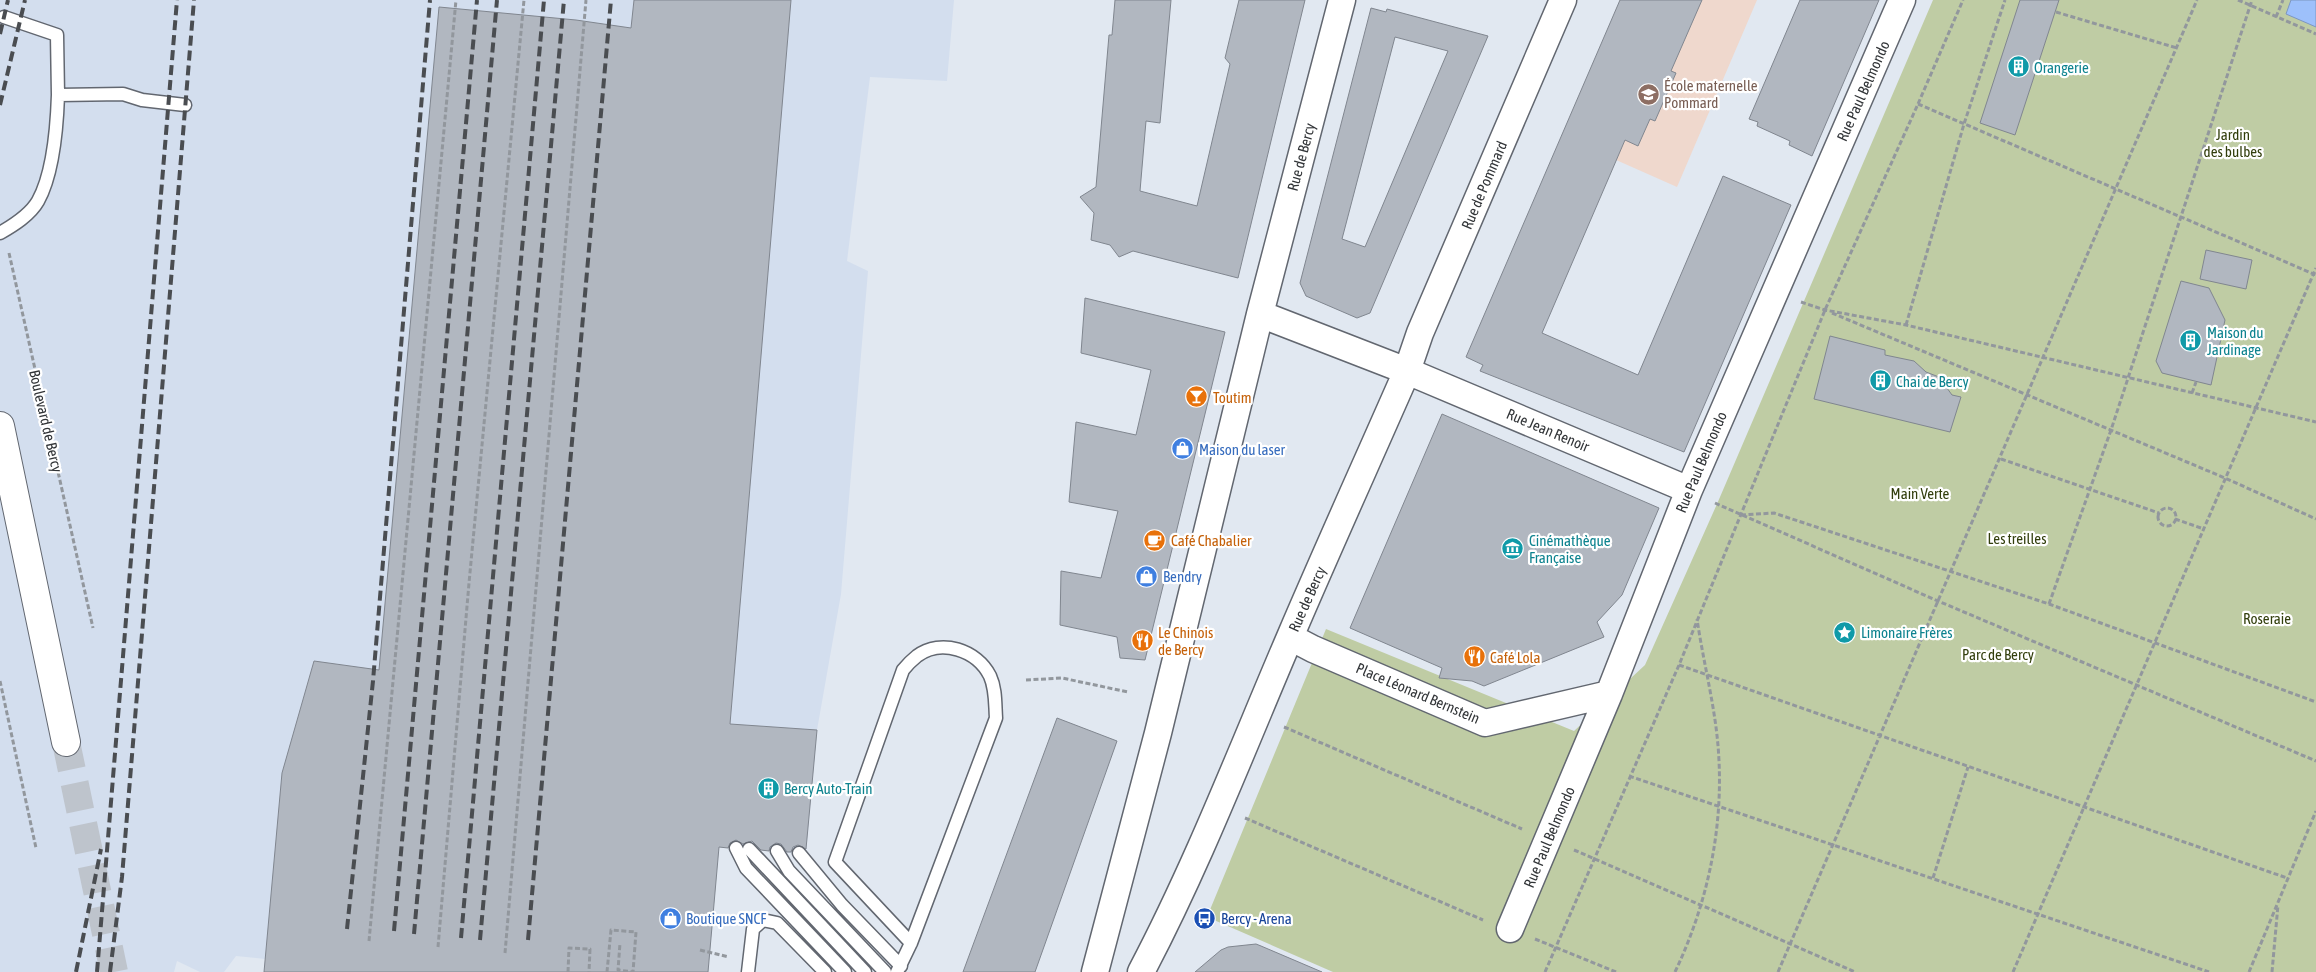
<svg xmlns="http://www.w3.org/2000/svg" width="2316" height="972" viewBox="0 0 2316 972" font-family="'Asap Condensed',sans-serif">
	<rect width="100%" height="100%" fill="#e1e8f1"/>
	<path fill="#d3deee" d="M0 0H954L947 81 870 77 847 261 868 271 841 594 817 730 806 854 719 847 708 972H714H264L265 959 236 956 224 972H200L177 961 174 972H0Z"/>
	<path fill="#efd8cd" d="M1620 0H1757L1677 187 1562 136 1581 91 1585 92Z"/>
	<path fill="#bfcca4" d="M1933 0H2316V972H1333L1207 917 1326 629 1574 731 1645 665 1717 504Z"/>
	<path fill="#9dc0fb" stroke="#7d96c0" d="M2291 0H2316V27L2286 14Z"/>
	<path fill="#b1b7c0" stroke="#80868f" fill-rule="evenodd" d="M634 0H791L730 724 817 730 806 849 798 845 793 847 791 852H787L781 844 776 843 770 847 769 851 761 850 752 841 743 844 736 840 730 843 728 848 719 847 708 972H264L282 773 314 661 379 670 439 7 576 20 631 28Z
		M1115 0H1171L1160 123 1146 121 1140 191 1197 206 1230 64 1225 58 1239 0H1305L1238 278 1133 251 1119 257 1110 245 1091 240 1094 213 1080 197 1096 187 1109 35H1112Z
		M1620 0H1702L1671 71 1676 73 1655 121 1650 119 1638 146 1625 140 1542 333 1638 375 1723 176 1791 205 1684 452 1480 371 1483 365 1466 357Z
		M1800 0H1879L1812 156 1789 145 1790 141 1757 126 1758 122 1749 119Z
		M2020 0H2059L2015 135 1980 123Z
		M1371 8 1386 12 1387 9 1488 36 1370 313 1357 318 1306 296 1300 283ZM1395 37 1448 51 1365 247 1342 239Z
		M2206 250 2252 260 2246 289 2200 279Z
		M2181 281 2209 288 2225 320 2211 385 2162 373 2156 361Z
		M1085 298 1225 332 1145 660 1120 658 1117 637 1060 625 1061 571 1101 578 1118 511 1069 502 1076 422 1136 435 1151 370 1081 353Z
		M1830 336 1885 350V355L1914 361 1926 372 1939 377 1952 395 1961 397 1950 432 1814 399Z
		M1442 414 1659 508 1622 595 1597 622 1604 637 1484 686 1472 681 1439 678 1442 668 1350 628Z
		M1057 718 1117 741 1035 972H963Z
		M1256 944 1261 946 1322 972H1195L1221 950 1228 947Z"/>
	<g fill="none" stroke-linecap="round" stroke-linejoin="round">
		<path stroke="#bec4cc" stroke-width="28" stroke-dasharray="28 14" stroke-linecap="butt" d="M66 742 114 972"/>
		<defs>
			<path id="lane" d="M4 17 57 35 58 95 123 94 142 100 185 105
				M0 233C14 225 30 215 38 201 53 174 57 125 58 95
				M736 848 746 868 845 972
				M749 849 865 972
				M777 851 789 871 885 972
				M799 853 842 905 901 966
				M748 972 753 929 763 920 777 923 825 972
				M897 972 911 943 996 718C995 704 996 689 990 676 977 650 941 638 917 656 912 660 907 665 903 670L835 862 911 943"/>
			<path id="street" d="M1260 314 1407 371 1689 490
				M1290 637 1313 649 1485 723 1609 694
				M1510 929 1609 694 1689 490 1902 0
				M1095 972 1158 733 1260 314 1342 0
				M1141 972C1198 864 1242 749 1290 637 1328 548 1368 460 1407 371L1420 333 1563 0"/>
			<path id="primary" d="M0 426 66 742"/>
		</defs>
		<use href="#lane" stroke="#626770" stroke-width="15"/>
		<use href="#street" stroke="#626770" stroke-width="29"/>
		<use href="#primary" stroke="#626770" stroke-width="30"/>
		<path stroke="#92979d" stroke-width="3" stroke-dasharray="5 2.5" stroke-linecap="butt" d="M2238 0 2316 34
			M2056 12 2177 48
			M2276 17 2283 0
			M1918 104 2316 275
			M9 253 93 628
			M1801 302 1825 310 1906 325 2316 422
			M1832 313 2225 478 2316 519
			M1906 325 1964 124 2005 0
			M2192 393 2196 382
			M2001 459 2159 513
			M1715 503 1938 601 2316 761
			M2158 517a9 9 0 1 1 18 0a9 9 0 1 1-18 0Z
			M1741 515 1774 513 2049 604 2316 702
			M2175 519 2204 529
			M2049 604 2111 430 2252 0
			M1679 665 2287 878
			M1026 680 1062 678 1128 692
			M0 681 36 848
			M1284 727 1522 829
			M1629 776 2209 972
			M1245 818 1483 920
			M1574 850 1855 972
			M1933 878 1968 767
			M1535 939 1616 972
			M369 941 456 0
			M438 947 469 583 524 0
			M700 950 729 957
			M505 953 586 0
			M568 972 569 948 590 949 589 972
			M607 972 611 930 636 932 633 972 618 970 620 943
			M1545 972 1679 665 1825 310 1918 104 1963 0
			M1675 972C1712 894 1728 807 1715 720 1710 686 1702 653 1697 619
			M1778 972 2197 0
			M2013 972 2316 268
			M2249 972 2316 811
			M2272 972 2278 905"/>
		<use href="#lane" stroke="#fff" stroke-width="12"/>
		<use href="#street" stroke="#fff" stroke-width="26"/>
		<use href="#primary" stroke="#fff" stroke-width="28"/>
		<path stroke="#4a4d51" stroke-width="4" stroke-dasharray="10 5" stroke-linecap="butt" d="M0 34 8 0
			M0 105 25 0
			M347 929 373 681 430 0
			M394 931 477 0
			M414 934 497 0
			M461 938 544 0
			M480 940 564 0
			M528 940 611 0
			M76 972 101 849
			M97 972 177 0
			M110 972 122 877 194 0"/>
	</g>
	<defs>
		<symbol id="building-disc" viewBox="-11 -11 22 22"><circle r="9.5" fill="#0f9aa8" stroke="#fff"/><path d="M-4-6H4V6H1V3H-1V6H-4ZM-2.5-4.3h1.7v1.8h-1.7ZM.8-4.3h1.7v1.8H.8ZM-2.5-1h1.7V.8h-1.7ZM.8-1h1.7V.8H.8Z" fill="#fff"/></symbol>
		<symbol id="school-disc" viewBox="-11 -11 22 22"><circle r="9.5" fill="#8d6e63" stroke="#fff"/><path d="M0-5L7-2L0 1L-7-2ZM-4 1L0 2.5L4 1V4Q0 6-4 4Z" fill="#fff"/></symbol>
		<symbol id="bar-disc" viewBox="-11 -11 22 22"><circle r="9.5" fill="#e8710a" stroke="#fff"/><path d="M-6-5H6L.8 .8V4.5H3.5V6h-7V4.5H-.8V.8Z" fill="#fff"/></symbol>
		<symbol id="shop-disc" viewBox="-11 -11 22 22"><circle r="9.5" fill="#3f7fe0" stroke="#fff"/><path d="M-5-2.5h2.3a2.7 3.5 0 0 1 5.4 0H5L5.5 6h-11ZM-1.5-2.5h3a1.5 2.3 0 0 0-3 0Z" fill="#fff"/></symbol>
		<symbol id="cafe-disc" viewBox="-11 -11 22 22"><circle r="9.5" fill="#e8710a" stroke="#fff"/><path d="M-5.5-4.5H6V0H3Q3 3.5 0 3.5H-2.5Q-5.5 3.5-5.5 0ZM3-3.2v2h1.7v-2ZM-6 4.5H4V6H-6Z" fill="#fff"/></symbol>
		<symbol id="museum-disc" viewBox="-11 -11 22 22"><circle r="9.5" fill="#0f9aa8" stroke="#fff"/><path d="M0-6L6-3V-2H-6V-3ZM-5-1h2V3h-2ZM-1-1h2V3h-2ZM3-1h2V3H3ZM-6 4H6V6H-6Z" fill="#fff"/></symbol>
		<symbol id="sight-disc" viewBox="-11 -11 22 22"><circle r="9.5" fill="#0f9aa8" stroke="#fff"/><path d="M0-6L1.8-2.2L6-1.7L2.9 1.2L3.7 5.4L0 3.3L-3.7 5.4L-2.9 1.2L-6-1.7L-1.8-2.2Z" fill="#fff"/></symbol>
		<symbol id="restaurant-disc" viewBox="-11 -11 22 22"><circle r="9.5" fill="#e8710a" stroke="#fff"/><path d="M-5-6h1v4h1v-4h1v4h1v-4h1v5L-1.5 .5V6h-2V.5L-5-1ZM5-6V6H3V1.5H1.5Q1.5-4 5-6Z" fill="#fff"/></symbol>
		<symbol id="bus-disc" viewBox="-11 -11 22 22"><circle r="9.5" fill="#1a4fb4" stroke="#fff"/><path d="M-5-6H5V4H4V6H2V4H-2V6H-4V4H-5ZM-3.5-4V0h7V-4ZM-3.5 1.2v1.5H-2V1.2ZM2 1.2v1.5H3.5V1.2Z" fill="#fff"/></symbol>
	</defs>
	<g fill-rule="evenodd">
		<use href="#building-disc" x="2006" y="54" width="25" height="25"/>
		<use href="#school-disc" x="1636" y="82" width="25" height="25"/>
		<use href="#building-disc" x="2178" y="328" width="25" height="25"/>
		<use href="#building-disc" x="1868" y="368" width="25" height="25"/>
		<use href="#bar-disc" x="1184" y="384" width="25" height="25"/>
		<use href="#shop-disc" x="1170" y="436" width="25" height="25"/>
		<use href="#cafe-disc" x="1142" y="528" width="25" height="25"/>
		<use href="#museum-disc" x="1500" y="536" width="25" height="25"/>
		<use href="#shop-disc" x="1134" y="564" width="25" height="25"/>
		<use href="#sight-disc" x="1832" y="620" width="25" height="25"/>
		<use href="#restaurant-disc" x="1130" y="628" width="25" height="25"/>
		<use href="#restaurant-disc" x="1462" y="644" width="25" height="25"/>
		<use href="#building-disc" x="756" y="776" width="25" height="25"/>
		<use href="#shop-disc" x="658" y="906" width="25" height="25"/>
		<use href="#bus-disc" x="1192" y="906" width="25" height="25"/>
	</g>
	<g text-anchor="middle" dominant-baseline="central" stroke-width="4.5" stroke-linejoin="round" paint-order="stroke">
		<g font-size="15" fill="#0d838f" stroke="#fff" text-anchor="start">
			<text x="2034" y="67">Orangerie</text>
			<text x="2207" y="332">Maison du<tspan x="2207" dy="17">Jardinage</tspan></text>
			<text x="1896" y="381">Chai de Bercy</text>
			<text x="1529" y="540">Cinémathèque<tspan x="1529" dy="17">Française</tspan></text>
			<text x="1861" y="632">Limonaire Frères</text>
			<text x="784" y="788">Bercy Auto-Train</text>
		</g>
		<g font-size="15" fill="#785e54" stroke="#fff" text-anchor="start">
			<text x="1664" y="85">École maternelle<tspan x="1664" dy="17">Pommard</tspan></text>
		</g>
		<g font-size="15" fill="#323538" stroke="#fff">
			<text transform="translate(1863 91) rotate(-66)">Rue Paul Belmondo</text>
			<text transform="translate(1301 157) rotate(-75)">Rue de Bercy</text>
			<text transform="translate(1484 185) rotate(-67)">Rue de Pommard</text>
			<text transform="translate(46 421) rotate(77)">Boulevard de Bercy</text>
			<text transform="translate(1548 430) rotate(23)">Rue Jean Renoir</text>
			<text transform="translate(1701 462) rotate(-67)">Rue Paul Belmondo</text>
			<text transform="translate(1307 599) rotate(-66)">Rue de Bercy</text>
			<text transform="translate(1418 693) rotate(23)">Place Léonard Bernstein</text>
			<text transform="translate(1549 837) rotate(-67)">Rue Paul Belmondo</text>
		</g>
		<g font-size="15" fill="#323e0c" stroke="#fff">
			<text x="2233" y="134">Jardin<tspan x="2233" dy="17">des bulbes</tspan></text>
			<text x="1920" y="493">Main Verte</text>
			<text x="2017" y="538">Les treilles</text>
			<text x="2267" y="618">Roseraie</text>
			<text x="1998" y="654">Parc de Bercy</text>
		</g>
		<g font-size="15" fill="#c56008" stroke="#fff" text-anchor="start">
			<text x="1213" y="397">Toutim</text>
			<text x="1171" y="540">Café Chabalier</text>
			<text x="1158" y="632">Le Chinois<tspan x="1158" dy="17">de Bercy</tspan></text>
			<text x="1490" y="657">Café Lola</text>
		</g>
		<g font-size="15" fill="#366cbe" stroke="#fff" text-anchor="start">
			<text x="1199" y="449">Maison du laser</text>
			<text x="1163" y="576">Bendry</text>
			<text x="686" y="918">Boutique SNCF</text>
		</g>
		<g font-size="15" fill="#164399" stroke="#fff" text-anchor="start">
			<text x="1221" y="918">Bercy - Arena</text>
		</g>
	</g>
</svg>
